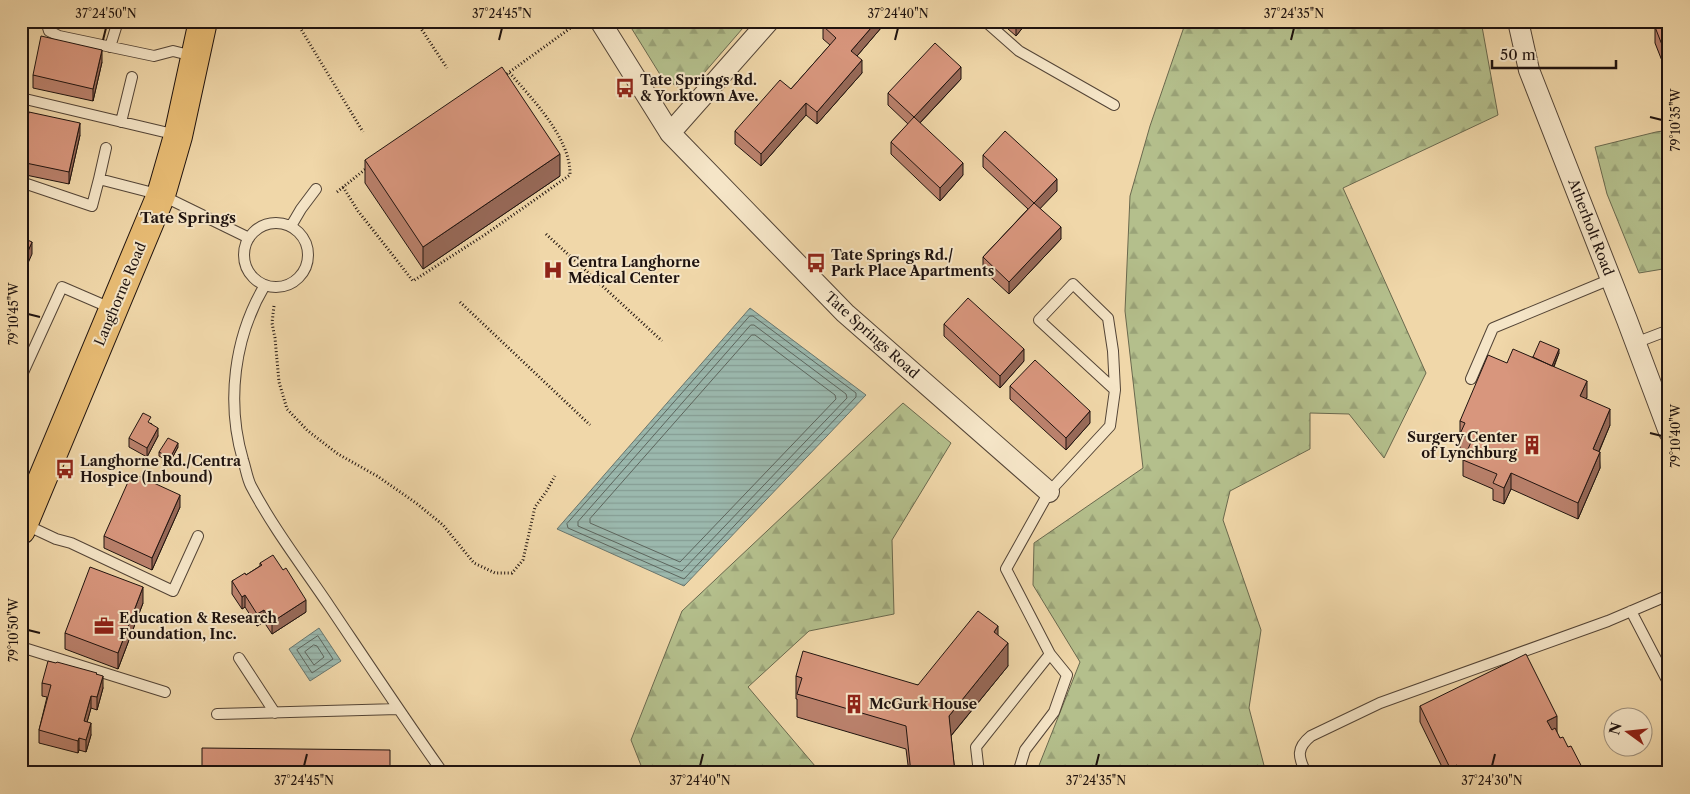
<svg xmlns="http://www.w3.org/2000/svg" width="1690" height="794" viewBox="0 0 1690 794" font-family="'Libre Caslon Text',serif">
	<defs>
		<pattern id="forest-firs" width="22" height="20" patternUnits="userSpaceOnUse" patternTransform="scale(1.25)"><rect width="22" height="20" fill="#b4bf8c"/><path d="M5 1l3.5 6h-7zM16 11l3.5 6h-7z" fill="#9aa378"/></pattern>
		<pattern id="water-rules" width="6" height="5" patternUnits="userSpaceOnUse" patternTransform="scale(1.25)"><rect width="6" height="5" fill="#9bb8ad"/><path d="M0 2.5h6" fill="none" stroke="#859d94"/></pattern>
	</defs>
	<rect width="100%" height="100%" fill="#f0d7a9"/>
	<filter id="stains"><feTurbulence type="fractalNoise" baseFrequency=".004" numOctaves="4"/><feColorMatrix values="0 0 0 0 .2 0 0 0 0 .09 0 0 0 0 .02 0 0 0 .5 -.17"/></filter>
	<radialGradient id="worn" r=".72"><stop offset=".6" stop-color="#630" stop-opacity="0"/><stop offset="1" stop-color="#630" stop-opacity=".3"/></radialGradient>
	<path fill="url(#forest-firs)" stroke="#6a694e" d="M627 21H749L698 80 678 87 661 76Z
		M1186 21H1481L1498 115 1343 188 1426 373 1384 458 1349 414 1310 413V449L1230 491 1223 520 1261 630 1249 708 1266 773H1036L1080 662 1033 585 1034 543 1143 468 1125 311 1130 196 1150 126Z
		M1669 130V268L1639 273 1607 194 1595 147 1656 132Z
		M903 403 951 443 892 540 894 614 809 631 748 687 821 773H644L631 740 682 611Z"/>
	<path fill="url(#water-rules)" stroke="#69766e" d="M750 308 866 395 684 586 557 529Z
		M319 628 341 661 310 681 289 649Z"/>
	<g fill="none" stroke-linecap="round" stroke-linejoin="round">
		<path stroke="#5d665e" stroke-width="1" d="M750 316H753L856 393V397L684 579 568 528 567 524Z
			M751 325H754L846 394 847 398 682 571 578 526V522Z
			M752 335H755L835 395 836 399 680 562 590 523V519Z
			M318 636 333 659 312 673 297 650Z
			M314 645 317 646 324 657 314 665 305 652Z"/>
		<defs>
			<path id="service" d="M46 21 49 31 59 36 154 56 173 51 193 56
				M985 21 1019 51 1114 105
				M110 47 118 21
				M21 61 22 56
				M21 98 177 135
				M121 122 132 77
				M99 179 106 148
				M21 182 92 206 99 179 161 195 249 238
				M244 255a32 32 0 1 1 64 0a32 32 0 1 1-64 0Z
				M291 226 301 209 316 189
				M265 285C234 337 226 402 243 460 246 469 247 478 251 486 273 528 303 567 330 607 367 662 404 718 443 773
				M1635 343 1669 330
				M21 377 62 287 113 309
				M1471 379 1493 328 1611 279
				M24 524 56 539 71 543 173 591 198 536
				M1631 611 1669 684
				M21 647 165 692
				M239 658 275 713
				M217 714 398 709
				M979 773 976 747 1050 654
				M1018 773 1025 750 1054 712 1067 675 1050 654 1006 569 1049 492 1110 426 1115 390 1113 351 1108 318 1073 284 1039 320 1115 390
				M1306 773C1298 757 1296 748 1311 736L1380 703 1608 621 1669 595"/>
			<path id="minor" d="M600 21 670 133 845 313 1049 492
				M1518 21 1529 70 1627 320 1669 432
				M670 133 769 21"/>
			<path id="primary" d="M21 530 161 195 178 136 203 21"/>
		</defs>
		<use href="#service" stroke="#534436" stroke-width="12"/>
		<use href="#minor" stroke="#534436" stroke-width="22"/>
		<use href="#primary" stroke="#1f130f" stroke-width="30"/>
		<path stroke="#1f130f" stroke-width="3" stroke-dasharray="1 2.5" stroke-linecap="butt" d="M296 21 363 132
			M416 21 447 68
			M504 76 576 24
			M343 187 358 211 413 281 486 234 570 175C571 138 532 99 509 72
			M337 192 368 167
			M546 234 662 341
			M460 302 590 425
			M274 306 272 323 275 338 279 382 287 409 308 431 338 454 377 476 416 503 443 525 474 563 495 573H512L523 560 535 507 546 492 555 476"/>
		<use href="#service" stroke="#f5e5c7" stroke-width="10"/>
		<use href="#minor" stroke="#f5e5c7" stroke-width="20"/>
		<use href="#primary" stroke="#e8bc74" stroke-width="28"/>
	</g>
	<path fill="#ba816c" stroke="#1f130f" d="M828 21H887L857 56 862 73 817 124 806 115 761 166 735 144V131L791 89 830 45 823 39V26Z
		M999 21H1028L1016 36Z
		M1669 22V76H1668L1655 43V27Z
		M102 62 93 101 33 88V75Z
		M961 79 920 123 963 175 940 201 891 154V142L908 124 888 105V93Z
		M80 135 69 184 21 174V149Z
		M983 155 1057 191 1040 208 1061 239 1009 294 983 270V257L1028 209 983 167Z
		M365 160 560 176 423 269 365 183Z
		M944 324 1024 361 1000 388 944 336Z
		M1559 353 1554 367 1587 397 1586 399 1610 425 1599 452 1600 468 1578 519 1511 489 1504 504 1493 500V489L1463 476V460L1466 453 1460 451V421L1507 363 1533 357Z
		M1010 386 1090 423 1066 450 1010 399Z
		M151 423 158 436 147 457 129 447V438Z
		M178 447 170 462 159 456V452Z
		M180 507 152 570 104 548V536Z
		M260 563 306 612 272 634 264 622 257 626 245 607 242 609 232 594V581L246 575 260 566Z
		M143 603 118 669 65 649V633Z
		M998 635 1008 666 951 736 955 773H909L906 749 797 717V699H796V676L918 685Z
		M97 674 103 688 97 710 91 708 87 722 91 735 86 752 79 750 78 753 39 743V730L47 697 42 696V683Z
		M1420 706 1557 733 1560 738 1568 747 1585 773H1445L1420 722Z"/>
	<path fill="#976958" stroke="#1f130f" d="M877 21H887L851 63V51Z
		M1017 21H1028L1016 36V23Z
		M1640 21H1655L1640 27Z
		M102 50V62L93 101V89Z
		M862 60V73L817 124V112Z
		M1668 60H1669V76H1668Z
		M961 67V79L914 129V117Z
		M806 103V115L761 166V154Z
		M80 123V135L69 184V172Z
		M560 154V176L423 269V247Z
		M963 163V175L940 201V188Z
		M1057 179V191L1034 215V203Z
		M1061 227V239L1009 294V282Z
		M32 242V254L21 279V267Z
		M1024 349V361L1000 388V376Z
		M1559 349V353L1548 380V376Z
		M1587 381V397L1580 412V396Z
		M1610 409V425L1593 465V449Z
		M1090 411V423L1066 450V438Z
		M158 428V436L147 457V448Z
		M178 443V447L170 462V458Z
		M1600 452V468L1578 519V503Z
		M1511 473V489L1504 504V488Z
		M180 495V507L152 570V558Z
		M143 587V603L118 669V653Z
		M245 595V607L242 609V597Z
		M306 600V612L272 634V622Z
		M264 610V622L257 626V614Z
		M998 626V649L994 632Z
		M1008 643V666L949 738V716Z
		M103 676V688L97 710V697Z
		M91 696V708L84 733V721Z
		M1557 716V733L1547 737V721Z
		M91 723V735L86 752V740Z
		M79 738V750L78 753V741Z
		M1457 765V773H1450V768Z"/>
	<path fill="#d8967d" stroke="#1f130f" d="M828 21H877L851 51 862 60 817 112 806 103 761 154 735 131 780 80 791 89 836 38 823 26Z
		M1669 22V60H1668L1655 27Z
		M41 36 102 50 93 89 33 75Z
		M935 43 961 67 914 117 963 163 940 188 891 142 914 117 888 93Z
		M502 67 560 154 423 247 365 160Z
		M29 112 80 123 69 172 21 162V149Z
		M1005 131 1057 179 1034 203 983 155Z
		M1034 203 1061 227 1009 282 983 257Z
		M21 237 32 242 21 267Z
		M968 298 1024 349 1000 376 944 324Z
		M1540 341 1559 349 1552 366 1533 357Z
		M1513 349 1587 381 1580 396 1610 409 1593 449 1600 452 1578 503 1511 473 1504 488 1493 483 1497 474 1463 460 1472 440 1460 434 1465 423 1460 421 1488 355 1507 363Z
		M1035 360 1090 411 1066 438 1010 386Z
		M143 413 151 417 148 422 158 428 147 448 129 438Z
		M168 438 178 443 170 458 159 452Z
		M132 473 180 495 152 558 104 536Z
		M273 555 283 570 286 568 306 600 272 622 264 610 257 614 245 595 242 597 232 581 245 573 246 575 262 565 260 563Z
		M90 567 143 587 118 653 65 633Z
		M978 611 998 626 994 632 1008 643 949 716 955 773H911L906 726 797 694 802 678 796 676 803 651 918 685Z
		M1526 654 1557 716 1547 721 1552 730 1555 728 1560 738 1563 737 1568 747 1571 746 1585 773H1461L1457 765 1450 768 1420 706Z
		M48 661 56 663 57 662 97 673 96 674 103 676 97 697 91 696 84 721 91 723 86 740 79 738 78 741 39 730 51 685 42 683Z
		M202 748 390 750V773H202Z"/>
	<path fill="none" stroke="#1f130f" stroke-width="2" d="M103 40 106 28M499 40 502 28M895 40 898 28M1291 40 1294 28M1650 117 1662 120M28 314 40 317M1650 433 1662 436M28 630 40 633M304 766 307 754M700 766 703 754M1096 766 1099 754M1492 766 1495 754"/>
	<defs>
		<symbol id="bus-bare" viewBox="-9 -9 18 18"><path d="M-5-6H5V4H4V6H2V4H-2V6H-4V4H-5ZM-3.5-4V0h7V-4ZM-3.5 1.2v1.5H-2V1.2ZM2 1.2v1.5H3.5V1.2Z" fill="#8f2418" stroke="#f5e5c7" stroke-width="2.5" paint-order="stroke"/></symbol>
		<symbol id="hospital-bare" viewBox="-9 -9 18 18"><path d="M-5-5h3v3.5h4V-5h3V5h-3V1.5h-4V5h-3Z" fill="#8f2418" stroke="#f5e5c7" stroke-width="2.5" paint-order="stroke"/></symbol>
		<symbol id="building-bare" viewBox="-9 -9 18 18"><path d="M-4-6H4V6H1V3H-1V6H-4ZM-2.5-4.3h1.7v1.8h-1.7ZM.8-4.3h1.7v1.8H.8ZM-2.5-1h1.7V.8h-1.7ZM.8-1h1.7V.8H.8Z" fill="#8f2418" stroke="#f5e5c7" stroke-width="2.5" paint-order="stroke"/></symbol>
		<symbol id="office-bare" viewBox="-9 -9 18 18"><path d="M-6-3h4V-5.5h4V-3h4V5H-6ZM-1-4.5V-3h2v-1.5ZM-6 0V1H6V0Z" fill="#8f2418" stroke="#f5e5c7" stroke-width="2.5" paint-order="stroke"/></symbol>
	</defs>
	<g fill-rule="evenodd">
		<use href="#bus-bare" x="611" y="74" width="28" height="28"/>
		<use href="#bus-bare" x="802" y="249" width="28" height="28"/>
		<use href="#hospital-bare" x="539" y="256" width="28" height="28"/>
		<use href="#building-bare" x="1518" y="431" width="28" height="28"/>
		<use href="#bus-bare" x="51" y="455" width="28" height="28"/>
		<use href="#office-bare" x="90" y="612" width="28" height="28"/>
		<use href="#building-bare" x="840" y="690" width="28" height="28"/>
	</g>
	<g text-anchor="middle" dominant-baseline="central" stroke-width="4" stroke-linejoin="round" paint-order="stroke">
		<g font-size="14" font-weight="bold" fill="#1f130f" stroke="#f5e5c7" text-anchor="start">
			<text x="640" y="80">Tate Springs Rd.<tspan x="640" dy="16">&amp; Yorktown Ave.</tspan></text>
			<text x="831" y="255">Tate Springs Rd./<tspan x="831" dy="16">Park Place Apartments</tspan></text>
			<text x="568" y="262">Centra Langhorne<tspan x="568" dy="16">Medical Center</tspan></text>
			<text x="1517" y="437" text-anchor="end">Surgery Center<tspan x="1517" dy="16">of Lynchburg</tspan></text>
			<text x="80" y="461">Langhorne Rd./Centra<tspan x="80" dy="16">Hospice (Inbound)</tspan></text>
			<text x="119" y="618">Education &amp; Research<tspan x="119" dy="16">Foundation, Inc.</tspan></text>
			<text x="869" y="704">McGurk House</text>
		</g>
		<g font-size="14" fill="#1f130f" stroke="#f5e5c7">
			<text transform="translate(1591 227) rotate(69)">Atherholt Road</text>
			<text transform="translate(120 294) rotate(-67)">Langhorne Road</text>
			<text transform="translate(872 335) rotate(42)">Tate Springs Road</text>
		</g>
		<g font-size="15" font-weight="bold" fill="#1f130f" stroke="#f5e5c7">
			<text x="188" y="217">Tate Springs</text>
		</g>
	</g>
	<rect width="1690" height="794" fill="none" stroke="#f0d7a9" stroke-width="55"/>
	<g transform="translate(1628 732) rotate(285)"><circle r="24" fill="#f5e5c7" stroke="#9f917d"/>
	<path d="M0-4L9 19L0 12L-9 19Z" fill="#8f2418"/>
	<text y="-8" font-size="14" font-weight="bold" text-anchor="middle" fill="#1f130f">N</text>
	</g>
	<path d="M1492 60v8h124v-8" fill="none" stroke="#1f130f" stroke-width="2.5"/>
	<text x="1500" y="60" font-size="15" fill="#1f130f" stroke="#f5e5c7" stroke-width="4" paint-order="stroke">50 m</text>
	<rect x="28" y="28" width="1634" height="738" fill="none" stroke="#1f130f" stroke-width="2"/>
	<g font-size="12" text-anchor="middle" fill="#1f130f">
		<text x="106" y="18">37°24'50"N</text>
		<text x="502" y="18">37°24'45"N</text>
		<text x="898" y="18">37°24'40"N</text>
		<text x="1294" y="18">37°24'35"N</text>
		<text transform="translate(1676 120) rotate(-90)" y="4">79°10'35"W</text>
		<text transform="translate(14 314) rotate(-90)" y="4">79°10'45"W</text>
		<text transform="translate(1676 436) rotate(-90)" y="4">79°10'40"W</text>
		<text transform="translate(14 630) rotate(-90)" y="4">79°10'50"W</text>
		<text x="304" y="785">37°24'45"N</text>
		<text x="700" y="785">37°24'40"N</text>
		<text x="1096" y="785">37°24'35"N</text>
		<text x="1492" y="785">37°24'30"N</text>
	</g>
	<rect width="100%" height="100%" filter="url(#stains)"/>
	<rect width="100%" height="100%" fill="url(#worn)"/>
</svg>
